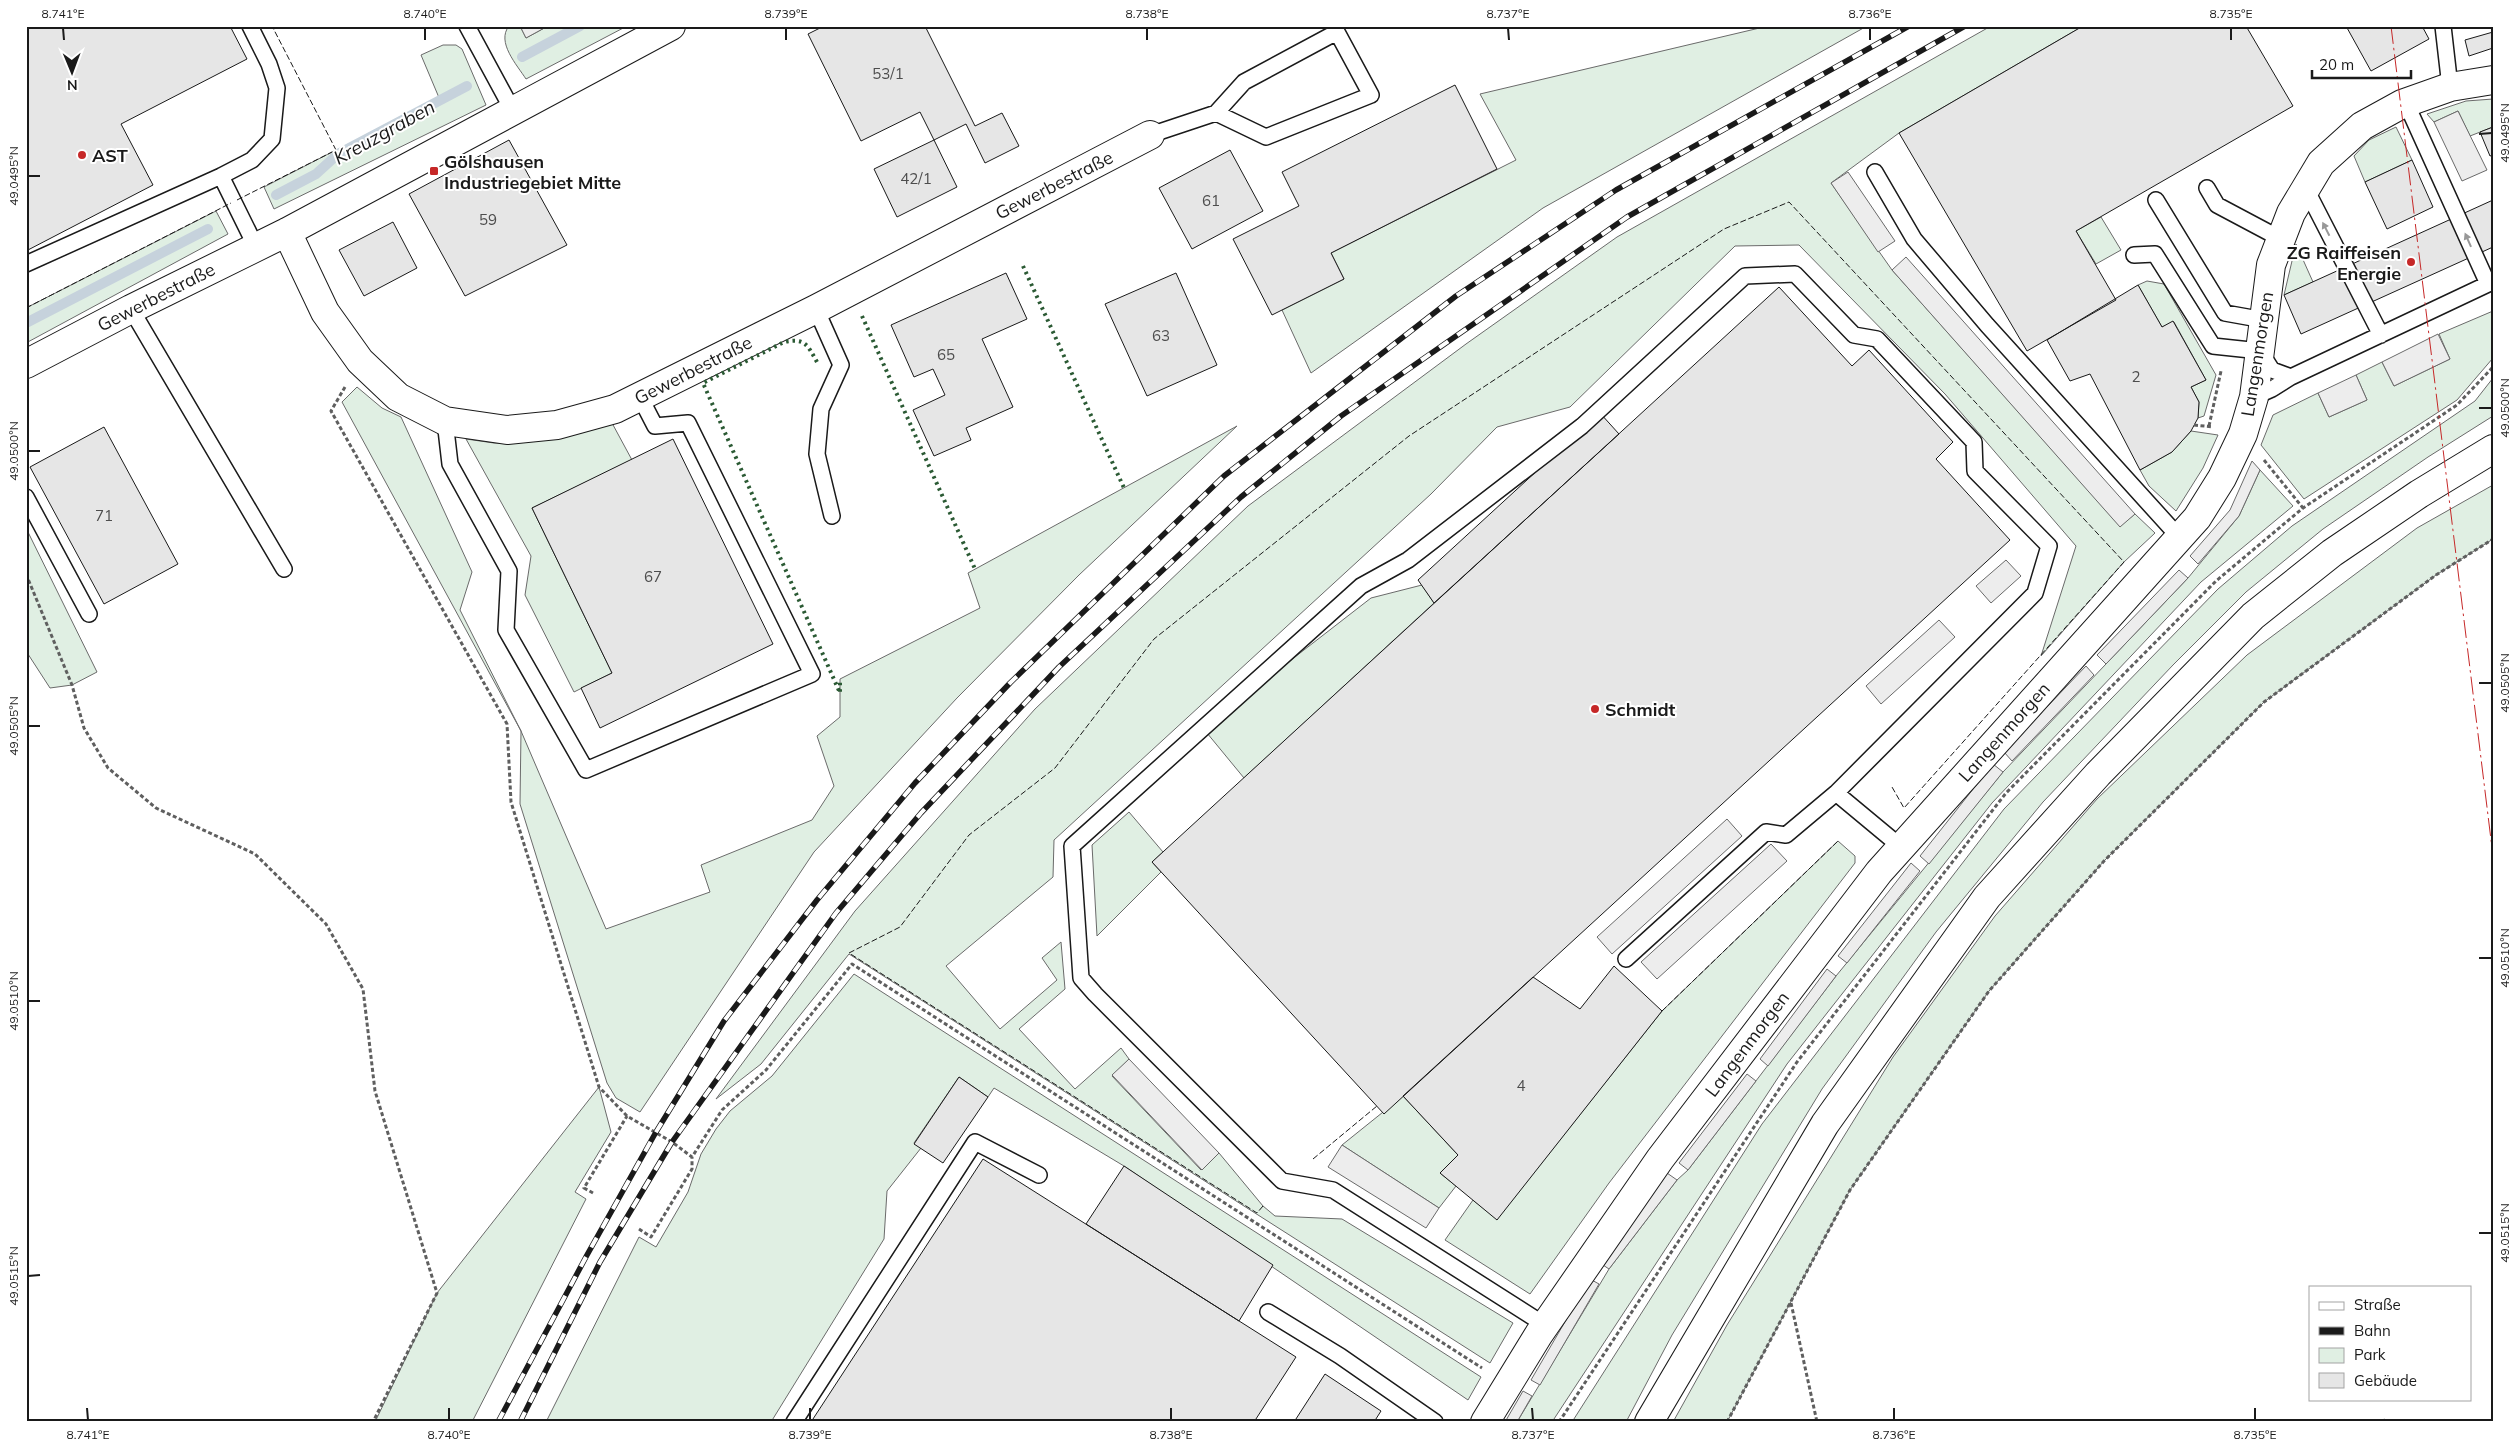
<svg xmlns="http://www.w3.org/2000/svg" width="2519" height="1448" viewBox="0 0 2519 1448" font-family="Mulish,sans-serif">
	<rect width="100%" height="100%" fill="#fff"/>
	<path fill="#e0efe3" stroke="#6a6a6a" d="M509 26H520L526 38 548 26H627L526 79C517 65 496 42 509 26Z
		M1768 26H1867L1543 208 1311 373 1282 310 1344 279 1331 253 1516 160 1480 94Z
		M1991 26H2083L1899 133 1831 183 1892 270 2120 526 2135 514 2155 533 2124 562 2041 656 2076 546 1945 394 1799 245 1735 246 1570 407 1497 427 1431 494 1054 840 1053 877 946 966 1000 1029 1057 980 1042 958 1061 942 1065 989 1019 1029 1075 1089 1121 1048 1129 1059 1112 1076 1201 1170 1219 1153 1263 1206 1275 1216 1342 1219 1513 1323 1490 1363 849 954 761 1064 716 1099 855 911 1035 709 1248 506 1466 344 1617 237Z
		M443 45H456L462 49 486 105 274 209 264 187 336 150 339 154 440 100 421 55Z
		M2493 99V127L2470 136 2458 111 2434 122 2427 114 2466 101Z
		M2396 127 2412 160 2365 182 2354 156 2369 140Z
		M216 211 228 234 26 343V308Z
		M2101 217 2121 250 2096 264 2076 231Z
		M2296 244 2313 282 2284 295Z
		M2147 281 2164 284 2216 375 2204 416 2198 418 2199 402 2191 387 2206 380 2174 322 2162 327 2138 285Z
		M2493 311V358L2457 400 2304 499 2261 445 2273 415 2318 393 2329 417 2367 400 2356 375 2382 362 2394 386 2450 359 2439 334Z
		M2493 378V416L2428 457 2323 529 2246 592 2173 665 2043 802 1936 932 1822 1089 1672 1335 1626 1422H1572L1762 1124 2004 809 2218 589 2292 526 2475 401Z
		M357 387 382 408 401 417 472 572 460 610 521 731 606 929 710 892 701 865 812 820 834 786 817 736 840 717V679L980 608 968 573 1237 426 1079 575 957 698 814 852 640 1112 616 1098 607 1083 520 804 521 731 342 402Z
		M612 423 632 460 532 508 612 673 574 692 525 595 531 556 466 439 494 443H516Z
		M2191 431 2218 435 2203 468 2176 511 2149 486 2140 470 2172 452Z
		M2260 470 2293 506 2201 582 1992 803 1787 1064 1552 1422H1517L1609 1269 1677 1180 1688 1170 1836 976 2003 772 2188 578 2239 516Z
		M2493 485V539L2436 575 2264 702 2104 861 1989 991 1850 1190 1727 1422H1673L1727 1325 1893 1057 1995 916 2097 799 2247 655 2417 528Z
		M26 528 97 672 72 685 50 688 26 651Z
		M1422 585 1434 603 1244 778 1207 733 1255 688 1371 598Z
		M1129 812 1163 852 1152 862 1161 872 1097 936 1092 845Z
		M1838 841 1855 856V863L1609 1183 1530 1294 1445 1240 1473 1200 1497 1219 1662 1011Z
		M854 974 1481 1377 1468 1400 1124 1166 994 1088 988 1097 959 1077 914 1143 921 1148 887 1191 884 1239 771 1422H546L639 1237 656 1247 688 1192 701 1154 716 1129 730 1111 772 1076Z
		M599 1087 611 1132 575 1192 586 1199 472 1422H375L437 1293Z
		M1403 1096 1458 1155 1440 1173 1456 1186 1439 1208 1342 1145Z"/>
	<path fill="#ededed" stroke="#6a6a6a" d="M520 26H548L526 38Z
		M2458 111 2487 170 2462 181 2434 122Z
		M1848 172 1895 241 1878 252 1831 183Z
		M1906 257 2135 514 2120 527 1892 270Z
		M2438 334 2450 359 2394 386 2382 362Z
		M2356 375 2367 400 2329 417 2318 393Z
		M2252 461 2260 470 2239 516 2198 564 2190 556 2230 510Z
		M2006 560 2021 576 1991 603 1976 586Z
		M2179 570 2188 578 2106 664 2097 655Z
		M1939 620 1955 637 1881 704 1866 686Z
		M2086 666 2094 675 2012 761 2004 752Z
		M1993 764 2003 772 1929 864 1920 856Z
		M1727 819 1742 836 1612 954 1597 937Z
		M1771 844 1787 861 1657 979 1641 962Z
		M1911 863 1920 871 1847 963 1838 956Z
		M1827 969 1836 976 1768 1066 1760 1059Z
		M1129 1059 1219 1153 1202 1170 1112 1075Z
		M1747 1074 1756 1081 1688 1170 1679 1163Z
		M1342 1145 1439 1208 1426 1228 1328 1167Z
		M1667 1173 1677 1180 1609 1269 1600 1263Z
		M1590 1279 1599 1284 1540 1385 1531 1380Z
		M1523 1391 1532 1396 1517 1422H1505Z"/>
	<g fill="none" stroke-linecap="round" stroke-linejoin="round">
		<path stroke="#c6d2dc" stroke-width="10" d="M522 57 580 26
			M276 195 316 174 338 154 467 86
			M26 323 208 229"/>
	</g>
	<path fill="#e6e6e6" stroke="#1a1a1a" d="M26 26H230L247 59 121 124 153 185 26 251Z
		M824 26H925L975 126 1002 113 1019 146 985 163 966 124 934 140 920 112 861 141 808 34Z
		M2083 26H2246L2293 106 2076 231 2116 300 2027 351 1899 133Z
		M2346 26H2422L2429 39 2371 71Z
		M2493 32V48L2469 56 2465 40Z
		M1455 85 1497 169 1331 253 1344 279 1272 315 1233 239 1299 206 1282 172Z
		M2493 127V155L2490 156 2480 132Z
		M509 140 567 245 465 296 409 194Z
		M934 140 957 187 897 217 874 169Z
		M1230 150 1263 211 1192 249 1159 188Z
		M2412 160 2433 207 2387 229 2365 182Z
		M2493 200V247L2301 334 2284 295Z
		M393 222 417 268 364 296 339 250Z
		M1006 273 1027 319 982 339 1013 407 966 428 971 440 934 456 913 410 945 395 933 369 914 377 891 325Z
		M1176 273 1217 365 1147 396 1105 304Z
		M2138 285 2162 327 2173 321 2206 380 2191 387 2199 402 2198 418 2191 431 2172 452 2140 470 2090 374 2070 381 2047 340Z
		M1779 287 1852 366 1869 350 1953 442 1936 459 2010 540 1384 1114 1152 862Z
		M1600 413 1619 434 1434 603 1418 580Z
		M104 427 178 564 104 604 30 467Z
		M673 439 773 644 600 728 581 688 612 673 532 508Z
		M1614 966 1662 1011 1497 1220 1440 1173 1458 1155 1403 1096 1533 977 1580 1009Z
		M959 1077 988 1097 943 1163 914 1144Z
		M983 1159 1296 1357 1254 1422H811Z
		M1124 1166 1273 1265 1239 1321 1086 1224Z
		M1325 1374 1381 1411 1374 1422H1294Z"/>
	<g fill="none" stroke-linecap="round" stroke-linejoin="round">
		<defs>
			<path id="lane" d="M467 26 513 111
				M2443 26 2450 87
				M1150 135 1216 113 1244 82 1337 32 1371 95 1266 137 1216 113
				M1875 172 1914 239 1987 325 2179 537
				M221 176 256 247
				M2207 188 2217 205 2281 239
				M2306 189 2381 335
				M2156 200 2225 313 2264 320
				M2134 255 2155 254 2213 346 2260 351 2272 370 2291 377 2488 284 2406 103
				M26 264 221 176 252 160 272 139 277 88 269 64 250 26
				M131 309 284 569
				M816 309 841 365 821 409 817 454 832 516
				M2254 397 2272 389 2291 377
				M445 421 450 464 509 571 506 630 586 770 812 674 688 423 655 426 640 397
				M26 497 89 614
				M1626 959 1766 832 1786 835 1836 793
				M1268 1312 1340 1356 1435 1422
				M1545 1325 1333 1190 1282 1181 1095 994 1081 978 1072 846 1361 586 1408 560 1582 426 1745 276 1795 274 1854 335 1877 339 1974 442 1975 471 2049 546 2035 593 1836 793 1901 847
				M794 1422 975 1142 1039 1175"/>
			<path id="street" d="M287 232 325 312 360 361 398 397 445 421 507 430 557 425 615 409 816 309 1150 135
				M26 364 131 309 287 232 671 26
				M1485 1422 1539 1334 1660 1159 1879 872 2197 518 2222 478 2243 434 2254 397 2271 265 2291 213 2321 163 2362 126 2402 104 2450 87 2493 80"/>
			<path id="primary" d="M1649 1422 1825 1124 1987 897 2098 774 2253 616 2332 553 2419 494 2493 449"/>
		</defs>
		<use href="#lane" stroke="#1a1a1a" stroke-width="18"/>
		<use href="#street" stroke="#1a1a1a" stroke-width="30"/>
		<use href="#primary" stroke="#1a1a1a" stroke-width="30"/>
		<path stroke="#5f5f5f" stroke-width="3" stroke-dasharray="4 2.5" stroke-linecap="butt" d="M345 387 331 411 507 724 511 802 599 1087 627 1116 672 1142 692 1157 722 1110 766 1070 852 964 1482 1368
			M2194 425 2213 427
			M2209 426 2221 371
			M2264 460 2303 508
			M26 574 72 685 84 728 108 768 156 808 255 854 326 924 363 989 375 1091 437 1293 373 1422
			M593 1193 584 1188 627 1116
			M639 1229 651 1237 692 1169V1157
			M1791 1303 1817 1422
			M1559 1422 1797 1062 2006 793 2216 581 2303 508 2457 405 2493 367
			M1727 1422 1850 1190 1989 991 2104 861 2264 702 2436 575 2493 539
			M2375 1422 2386 1420 2396 1422"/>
		<use href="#lane" stroke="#fff" stroke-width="15"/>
		<use href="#street" stroke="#fff" stroke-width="28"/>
		<use href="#primary" stroke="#fff" stroke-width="28"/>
		<defs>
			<path id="rail" d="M498 1422 587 1255 656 1132 724 1021 817 900 915 783 1010 683 1224 476 1456 296 1616 190 1909 26
				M520 1422 600 1262 672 1142 836 913 921 813 1059 667 1241 497 1341 416 1627 217 1965 26"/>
		</defs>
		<use href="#rail" stroke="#1a1a1a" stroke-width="5.5"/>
		<use href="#rail" stroke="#fff" stroke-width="4" stroke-dasharray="11" stroke-linecap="butt"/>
		<path stroke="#2b5a34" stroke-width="4" stroke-dasharray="2.5 4" stroke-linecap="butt" d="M1023 266 1124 488
			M862 316 975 569
			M817 362C807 344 805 338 784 342L703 383 840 693V679"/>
		<path stroke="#1a1a1a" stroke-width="1" stroke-dasharray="6 2.5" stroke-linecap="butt" d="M237 200 336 150 272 26
			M26 308 231 203
			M1662 1011 1838 841
			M1313 1159 1377 1106
			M1263 1206 1257 1213 849 953 900 927 969 835 1055 768 1154 639 1409 436 1724 229 1789 202 2124 562 1904 808 1892 787"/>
		<path stroke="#c62828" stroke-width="1" stroke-dasharray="18 4 2.5 4" stroke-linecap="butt" d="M2391 26 2493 856"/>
	</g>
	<defs><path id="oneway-solid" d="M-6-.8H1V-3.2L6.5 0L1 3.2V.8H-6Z" transform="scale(1.25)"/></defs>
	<g fill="#989898">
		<use href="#oneway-solid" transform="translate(2326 229) rotate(-117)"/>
		<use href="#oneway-solid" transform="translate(2468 240) rotate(-114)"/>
	</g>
	<path fill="none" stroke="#1a1a1a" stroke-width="2" d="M63 28 64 40M425 28V40M786 28V40M1147 28V40M1508 28 1509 40M1870 28V40M2231 28V40M2479 134 2492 133M28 176H40M2479 408H2492M28 451H40M2479 683H2492M28 726H40M2479 958H2492M28 1001H40M2479 1233H2492M28 1276 40 1275M87 1408 88 1420M449 1408V1420M810 1408V1420M1171 1408V1420M1532 1408 1533 1420M1894 1408V1420M2255 1408V1420"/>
	<g fill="#c62828" stroke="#fff" stroke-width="2">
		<circle cx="82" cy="155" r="5"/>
		<rect x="429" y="166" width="10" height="10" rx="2.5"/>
		<circle cx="2411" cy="262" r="5"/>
		<circle cx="1595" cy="709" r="5"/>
	</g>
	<g text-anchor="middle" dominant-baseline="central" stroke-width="4" stroke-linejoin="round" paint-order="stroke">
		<g font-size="15" fill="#4d4d4d">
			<text x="888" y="73">53/1</text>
			<text x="916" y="178">42/1</text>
			<text x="1211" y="200">61</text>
			<text x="488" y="219">59</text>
			<text x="1161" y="335">63</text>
			<text x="946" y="354">65</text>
			<text x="2136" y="376">2</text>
			<text x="104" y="515">71</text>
			<text x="653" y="576">67</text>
			<text x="1521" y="1085">4</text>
		</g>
		<g font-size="18" font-weight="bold" fill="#1a1a1a" stroke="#fff" text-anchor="start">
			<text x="92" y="155">AST</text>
			<text x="444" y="161">Gölshausen<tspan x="444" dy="21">Industriegebiet Mitte</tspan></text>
			<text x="2401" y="252" text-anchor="end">ZG Raiffeisen<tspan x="2401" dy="21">Energie</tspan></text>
			<text x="1605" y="709">Schmidt</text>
		</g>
		<g font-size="18" fill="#1a1a1a" stroke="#fff">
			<text transform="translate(1054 185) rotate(-27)">Gewerbestraße</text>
			<text transform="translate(156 297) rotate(-27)">Gewerbestraße</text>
			<text transform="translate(2257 354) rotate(-81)">Langenmorgen</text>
			<text transform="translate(693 370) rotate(-27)">Gewerbestraße</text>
			<text transform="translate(2004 732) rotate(-48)">Langenmorgen</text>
			<text transform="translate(1747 1044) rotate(-53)">Langenmorgen</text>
		</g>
		<g font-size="19" font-style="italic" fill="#1a1a1a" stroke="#fff">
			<text transform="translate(384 132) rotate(-29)">Kreuzgraben</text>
		</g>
	</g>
	<rect width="2519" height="1448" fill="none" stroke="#ffffff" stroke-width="55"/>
	<rect x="2309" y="1286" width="162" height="115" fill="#ffffff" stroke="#a3a3a3"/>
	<rect x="2319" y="1302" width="25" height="8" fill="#ffffff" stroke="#a3a3a3"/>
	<text x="2354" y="1310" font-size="15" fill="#1a1a1a">Straße</text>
	<rect x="2319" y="1327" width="25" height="8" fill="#1a1a1a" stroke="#a3a3a3"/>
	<text x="2354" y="1336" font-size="15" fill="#1a1a1a">Bahn</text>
	<rect x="2319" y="1348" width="25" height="15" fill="#e0efe3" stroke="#a3a3a3"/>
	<text x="2354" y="1360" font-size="15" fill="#1a1a1a">Park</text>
	<rect x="2319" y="1373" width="25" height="15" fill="#e6e6e6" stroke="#a3a3a3"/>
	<text x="2354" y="1386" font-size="15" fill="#1a1a1a">Gebäude</text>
	<g transform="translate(72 72) rotate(179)" stroke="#ffffff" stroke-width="4" paint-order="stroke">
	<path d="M0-4L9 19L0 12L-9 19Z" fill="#1a1a1a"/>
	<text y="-8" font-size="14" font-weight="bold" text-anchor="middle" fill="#1a1a1a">N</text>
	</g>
	<path d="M2312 70v8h99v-8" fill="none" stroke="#1a1a1a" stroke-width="2.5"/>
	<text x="2319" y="70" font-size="15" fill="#1a1a1a" stroke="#ffffff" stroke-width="4" paint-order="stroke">20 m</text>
	<rect x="28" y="28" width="2464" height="1392" fill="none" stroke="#1a1a1a" stroke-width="2"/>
	<g font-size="12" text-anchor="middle" fill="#1a1a1a">
		<text x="63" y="18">8.741°E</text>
		<text x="425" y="18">8.740°E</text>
		<text x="786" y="18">8.739°E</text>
		<text x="1147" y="18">8.738°E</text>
		<text x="1508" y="18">8.737°E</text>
		<text x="1870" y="18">8.736°E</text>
		<text x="2231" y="18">8.735°E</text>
		<text transform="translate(2505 133) rotate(-90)" y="4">49.0495°N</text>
		<text transform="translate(14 176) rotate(-90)" y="4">49.0495°N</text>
		<text transform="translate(2505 408) rotate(-90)" y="4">49.0500°N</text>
		<text transform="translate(14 451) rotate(-90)" y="4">49.0500°N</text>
		<text transform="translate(2505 683) rotate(-90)" y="4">49.0505°N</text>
		<text transform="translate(14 726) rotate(-90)" y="4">49.0505°N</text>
		<text transform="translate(2505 958) rotate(-90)" y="4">49.0510°N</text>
		<text transform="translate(14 1001) rotate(-90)" y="4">49.0510°N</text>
		<text transform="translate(2505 1233) rotate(-90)" y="4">49.0515°N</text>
		<text transform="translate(14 1276) rotate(-90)" y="4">49.0515°N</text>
		<text x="88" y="1439">8.741°E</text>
		<text x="449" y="1439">8.740°E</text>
		<text x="810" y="1439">8.739°E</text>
		<text x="1171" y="1439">8.738°E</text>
		<text x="1533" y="1439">8.737°E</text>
		<text x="1894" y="1439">8.736°E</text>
		<text x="2255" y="1439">8.735°E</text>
	</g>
</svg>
